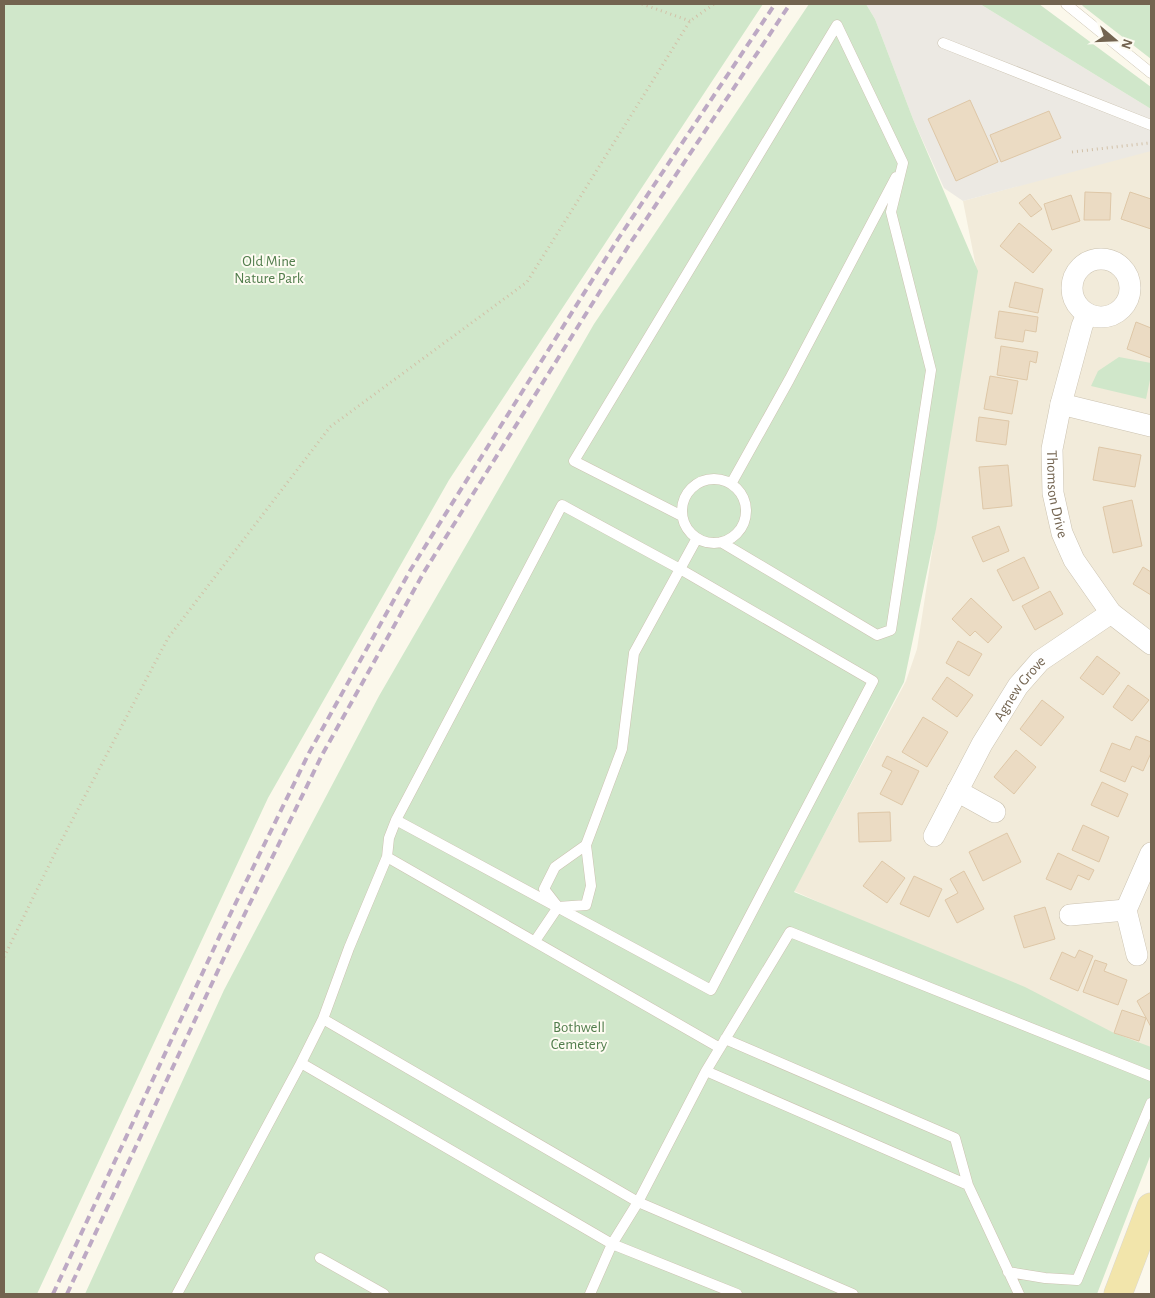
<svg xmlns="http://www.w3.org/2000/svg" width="1155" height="1298" viewBox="0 0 1155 1298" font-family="'Alegreya Sans',sans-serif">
	<rect width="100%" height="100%" fill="#fbf8eb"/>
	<path fill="#f2ebda" d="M1149 150 1151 151V1050L794 891 906 681 917 649 976 267 963 201Z"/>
	<path fill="#ece9e3" d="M866 4H980L1151 109V151L963 201 944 188 913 119 875 19Z"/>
	<path fill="#d0e7ca" d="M4 4H763L449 480 268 798 37 1294H4Z
		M809 4H866L875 19 913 119 978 271 936 529 904 682 794 892 1025 987 1114 1033 1151 1047V1154L1097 1294H85L224 990 379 696 594 324Z
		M980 4H1039L1151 87V109Z
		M1081 4H1151V59L1084 7Z
		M1119 357 1151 363V375L1146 399 1091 386 1098 371Z"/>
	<path fill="#ebdbc3" stroke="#dec7a7" d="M970 100 998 162 956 181 928 119Z
		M1049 111 1061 138 1001 162 990 135Z
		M1085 192 1111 193 1110 220H1084Z
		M1130 192 1151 199V229L1121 219Z
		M1030 194 1042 209 1031 217 1019 203Z
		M1071 195 1080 221 1052 230 1044 204Z
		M1019 223 1052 250 1033 273 1000 246Z
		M1015 282 1043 289 1038 313 1009 307Z
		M999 311 1038 317 1036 332 1025 330 1023 342 995 338Z
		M1136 322 1151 328V358L1127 349Z
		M1001 346 1038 352 1036 363 1030 361 1027 380 997 375Z
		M990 376 1018 381 1012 414 984 409Z
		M979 417 1009 421 1006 445 976 441Z
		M1099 447 1141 455 1135 487 1093 480Z
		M1008 465 1012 506 983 509 979 467Z
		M1132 500 1142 546 1113 553 1103 507Z
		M999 526 1009 551 983 562 972 537Z
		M1024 557 1039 588 1013 601 997 570Z
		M1143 567 1151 572V595L1133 584Z
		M1050 591 1063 614 1035 630 1022 606Z
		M971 598 1002 627 988 643 975 631 970 636 952 619Z
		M958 641 982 654 969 676 946 663Z
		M1097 656 1120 673 1103 695 1080 678Z
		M947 677 973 695 957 717 932 699Z
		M1128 685 1149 700 1132 721 1113 707Z
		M1042 700 1064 717 1041 746 1020 729Z
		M923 717 948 732 927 767 902 752Z
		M1136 736 1151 742V753L1143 771 1132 766 1125 782 1100 771 1112 743 1130 750Z
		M1016 750 1036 767 1014 794 994 777Z
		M887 756 919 771 902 805 880 794 892 771 882 766Z
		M1102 782 1128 794 1118 817 1091 805Z
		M890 812 891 841 859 842 858 813Z
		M1083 825 1109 837 1099 862 1072 850Z
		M1007 833 1021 862 983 881 969 852Z
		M1058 853 1094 870 1089 880 1078 875 1071 890 1046 879Z
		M882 861 905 878 887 903 863 886Z
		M964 871 984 909 957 923 945 900 958 893 950 879Z
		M914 876 942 889 929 917 900 904Z
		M1045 907 1055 939 1024 948 1014 916Z
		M1079 950 1093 956 1078 991 1050 979 1062 952 1075 958Z
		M1095 960 1107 964 1104 971 1127 980 1118 1005 1083 992Z
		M1151 992V1027L1137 1001Z
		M1122 1010 1146 1018 1139 1041 1114 1033Z"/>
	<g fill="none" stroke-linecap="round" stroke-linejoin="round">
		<defs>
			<path id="service" d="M1066 4 1151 73
				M943 43 1151 125
				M682 511a32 32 0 1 1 64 0a32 32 0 1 1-64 0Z
				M731 484 789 380 896 177
				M562 505 680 569 873 681 711 990 396 820Z
				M682 516 574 461 837 25 903 163 891 212 931 370 891 630 877 635 721 542
				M586 845 555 867 544 889 558 907 586 905 591 886 586 845 622 749 634 653 697 538
				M387 857 389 838 396 820
				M535 941 558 907
				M323 1019 349 948 387 857 720 1048
				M725 1039 955 1138 968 1185
				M706 1071 790 932 1151 1076
				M320 1258 384 1294
				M1008 1272 1045 1278 1077 1280 1151 1103
				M177 1294 301 1063
				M590 1294 612 1244 638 1202 706 1071 968 1185 1019 1294
				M737 1294 612 1244 301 1063 323 1019 638 1202 853 1294"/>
			<g id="minor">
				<circle cx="1101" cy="288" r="29"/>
				<path id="s1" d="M1087 314 1082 326 1061 404 1052 449 1053 493 1062 533 1074 560 1111 613 1151 644"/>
				<path d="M1061 404 1151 426"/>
				<path d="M957 791 995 812"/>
				<path id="s2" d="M934 836 982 744 1018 686 1040 661 1111 613"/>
				<path d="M1070 915 1126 910"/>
				<path d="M1137 955 1126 910 1151 853"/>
			</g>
			<path id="primary" d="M1118 1294 1151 1207"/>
		</defs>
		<use href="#service" stroke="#ccc3b1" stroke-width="11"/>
		<use href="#minor" stroke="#ccc3b1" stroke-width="22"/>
		<use href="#primary" stroke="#dbd7d2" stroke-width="29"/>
		<path stroke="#d2c1a8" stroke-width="3" stroke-dasharray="1 4" stroke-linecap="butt" d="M642 4 690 21
			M1072 152 1149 143
			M4 957 56 851 168 638 330 427 527 282 690 21 714 4"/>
		<use href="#service" stroke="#fff" stroke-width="10"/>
		<use href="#minor" stroke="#fff" stroke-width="21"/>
		<use href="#primary" stroke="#f2e5ab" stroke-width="28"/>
		<path stroke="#bda9c4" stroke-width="4" stroke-dasharray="8 5" stroke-linecap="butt" d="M53 1294 223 929 309 753 411 569 618 239 775 4
			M67 1294 236 932 322 755 369 671 424 572 631 242 790 4"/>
	</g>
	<g text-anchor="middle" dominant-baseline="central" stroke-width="4" stroke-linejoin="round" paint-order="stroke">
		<g font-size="15" fill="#517d4c" stroke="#fdfbf1">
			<text x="269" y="261">Old Mine<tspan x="269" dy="17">Nature Park</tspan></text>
			<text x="579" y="1027">Bothwell<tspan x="579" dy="17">Cemetery</tspan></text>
		</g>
		<g font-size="15" fill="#736450" stroke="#fdfbf1">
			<text stroke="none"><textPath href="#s1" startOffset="185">Thomson Drive</textPath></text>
			<text stroke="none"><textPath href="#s2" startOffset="171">Agnew Grove</textPath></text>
		</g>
	</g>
	<rect width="1155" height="1298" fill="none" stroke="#736450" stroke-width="10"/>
	<g transform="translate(1115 40) rotate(109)" stroke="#fdfbf1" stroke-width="4" paint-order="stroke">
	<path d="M0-4L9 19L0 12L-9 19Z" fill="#736450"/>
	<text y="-8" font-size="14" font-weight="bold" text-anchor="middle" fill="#736450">N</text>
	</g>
</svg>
